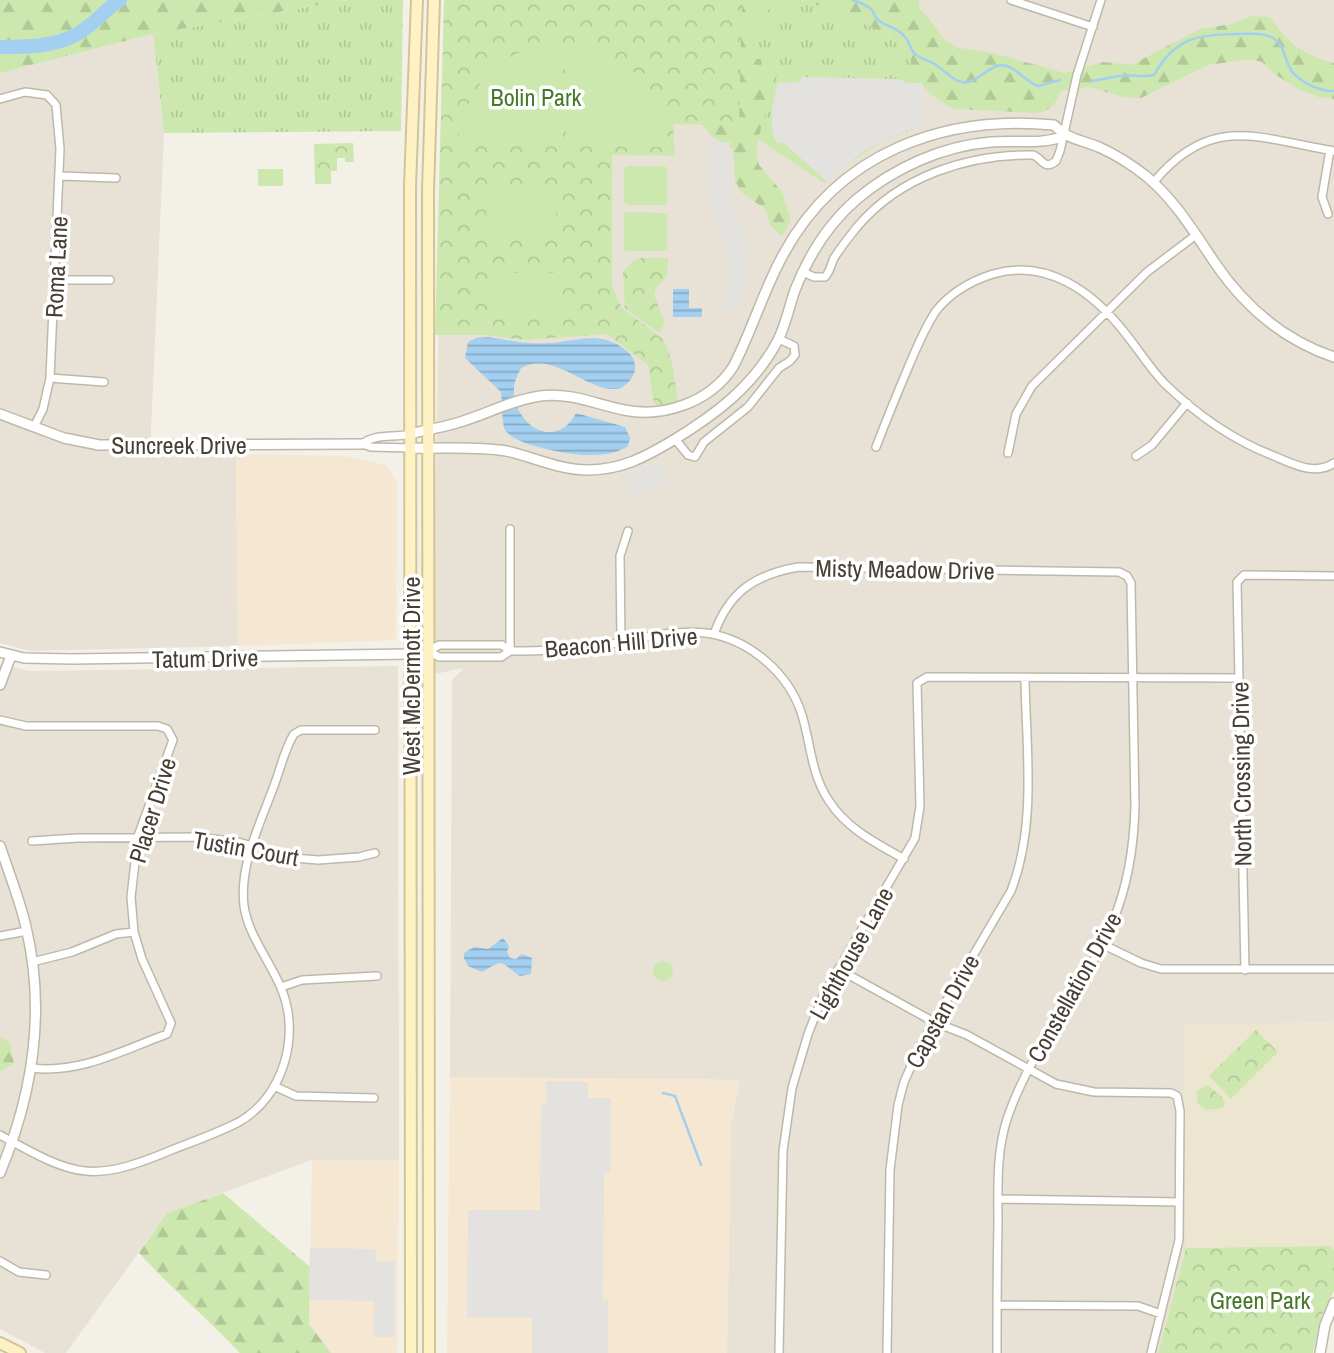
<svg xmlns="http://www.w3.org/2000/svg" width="1334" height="1353" viewBox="0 0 1334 1353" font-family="'Archivo Narrow',sans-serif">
	<defs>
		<pattern id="grass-tufts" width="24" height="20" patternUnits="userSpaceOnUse" patternTransform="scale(1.75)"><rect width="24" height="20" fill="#cde8af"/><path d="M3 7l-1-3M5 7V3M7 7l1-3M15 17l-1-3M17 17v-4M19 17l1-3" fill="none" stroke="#b1c897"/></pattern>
		<pattern id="forest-firs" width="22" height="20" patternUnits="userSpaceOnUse" patternTransform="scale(1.75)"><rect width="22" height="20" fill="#cde8af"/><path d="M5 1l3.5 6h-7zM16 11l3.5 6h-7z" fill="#b1c897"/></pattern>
		<pattern id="park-crowns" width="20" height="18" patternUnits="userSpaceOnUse" patternTransform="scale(1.75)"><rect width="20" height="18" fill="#cde8af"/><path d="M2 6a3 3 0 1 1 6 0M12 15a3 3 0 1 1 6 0" fill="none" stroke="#b1c897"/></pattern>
		<pattern id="water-rules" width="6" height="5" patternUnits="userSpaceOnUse" patternTransform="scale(1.75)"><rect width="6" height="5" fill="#a3cff0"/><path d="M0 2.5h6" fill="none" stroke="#87a9c3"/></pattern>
	</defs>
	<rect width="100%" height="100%" fill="#f3f0e7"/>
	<path fill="#e7e2d5" d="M445 0H830L918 3 919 0H1334V1022L1184 1025 1186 1248 1158 1353H727L731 1124 740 1080 450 1077 452 680 464 668 435 674V510Z
		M153 34 164 133 150 455 236 454 238 646 30 651 0 643V73Z
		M0 664 30 671 398 666 399 1160H312L167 1213 66 1353H45L0 1329Z"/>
	<path fill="#f5e7d2" d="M236 454 344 456 374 462 388 467 397 484 396 640 238 646Z
		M450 1077 740 1080 731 1124 727 1353H447Z
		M312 1160H399L397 1353H331L309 1324Z"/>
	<path fill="#ece5d0" d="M1334 1022V1250L1329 1246 1186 1248 1184 1024Z"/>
	<path fill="url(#grass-tufts)" d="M346 0H403L401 131 164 133 153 34Z
		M742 0H919L923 126C884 137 855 158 824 183L739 126Z"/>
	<path fill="url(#forest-firs)" d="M0 0H346L153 34 0 73Z
		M474 0H875L887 3 903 1 915 5 929 18 942 37 955 47 992 53 1065 73 1102 62 1131 65 1200 29 1232 24 1252 16 1270 17C1288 44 1304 55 1334 63V99L1318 97 1296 88 1276 75 1262 62 1250 59 1208 65 1141 98 1124 97 1088 87 1061 91C1056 103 1052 109 1039 113L956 109C941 104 922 89 916 74 912 64 911 53 903 44 893 34 830 9 814 4 802 1 788 2 776 2L753 27 752 59H761L762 66 769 67 770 75 777 76 761 128 756 151 759 165 782 192 791 220 782 236 771 226 765 209 742 193 735 181 733 149 710 135 701 122Z
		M0 1036 10 1043 14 1063 0 1072Z
		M223 1193 310 1267 309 1324 331 1353H240C207 1318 171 1288 139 1253L167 1213Z"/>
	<path fill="url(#park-crowns)" d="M444 0H742L739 126 673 124 675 156 612 155V286L622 308 664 340 672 362 678 402 658 406 654 404 648 365 607 334 524 340 487 335H435Z
		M353 143 354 162H345V158H337V171H331V184H315L314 144Z
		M640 258H668L667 277 657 286 654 294 665 323 659 333 625 308 623 272 630 264Z
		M1256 1030 1278 1052 1231 1099 1209 1076Z
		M1207 1085 1222 1097 1225 1104 1222 1108 1206 1110 1198 1104 1196 1092Z
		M1330 1246 1334 1250V1291L1322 1315 1313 1353H1158L1186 1248Z"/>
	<path fill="#cde8af" d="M560 47V141L555 145H457C462 105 486 61 528 50 538 47 550 48 560 47Z
		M565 48C625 50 664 87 668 147L572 146 566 141Z
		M627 166H665L667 169V203L664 205H627L624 202V169Z
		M258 169H283V186H258Z
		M487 193H556V236H486Z
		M626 212 664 213 667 215V249L664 251H626L624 249V215Z
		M489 273H558V314H489Z
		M653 971a10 10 0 1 1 20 0a10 10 0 1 1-20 0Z"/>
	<path fill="#e4e2df" d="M801 77 898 79 907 83H922L923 126 900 133 865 150 826 181 783 142 777 144 772 131V107L778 83 801 82Z
		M707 142H730V184L733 202 751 254 744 256 746 273 745 288 736 313 721 307 729 286 730 258 712 208 707 184Z
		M659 461 666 484 631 496 623 474Z
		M546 1081 588 1082V1098H611L610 1173H604L603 1300H608V1353H532V1318L467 1317 468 1210H540L541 1103H546Z
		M310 1248 376 1249V1261H395L394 1337H374V1301L309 1300Z"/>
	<path fill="url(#water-rules)" d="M673 289H689V308H702V317H673Z
		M488 337C508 340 528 345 548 343 575 342 598 330 623 348 629 352 634 357 635 365 636 375 629 383 621 388 590 396 555 349 521 368 518 375 514 381 514 389 513 425 556 452 576 413L625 427 630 438 628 446C618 453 604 455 592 455 574 456 515 446 505 430 502 425 502 400 501 392L465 358 468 342 476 338Z
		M503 938 509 946 507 952 510 958 516 959 522 954 532 958 531 974 520 976C500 963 506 957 482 972L468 966 464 958V953L474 947 488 949Z"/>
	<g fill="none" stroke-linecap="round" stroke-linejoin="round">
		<path stroke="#a3cff0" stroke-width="2.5" d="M853 0C860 3 867 5 872 10 874 13 875 17 878 20 886 27 898 27 905 37 910 42 910 50 916 55 922 59 930 61 936 65 942 69 947 74 953 78 971 91 983 70 997 66 1013 61 1023 81 1038 86L1060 80
			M1092 81C1102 80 1111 77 1120 76 1133 74 1143 78 1154 75 1175 38 1196 35 1236 34 1248 34 1263 32 1273 38 1284 45 1284 56 1289 66 1294 80 1320 92 1334 91
			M663 1093 675 1096 701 1165"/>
		<path stroke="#a3cff0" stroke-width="14" d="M0 47C31 47 65 47 90 25 101 17 108 7 120 0"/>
		<defs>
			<path id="minor" d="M1011 0 1093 27
				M0 99 25 92 47 95 56 105 60 149 50 378 43 409 34 427
				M60 176 116 178
				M1153 183C1210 113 1257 138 1334 151
				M1328 214 1322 197 1330 150
				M803 272 814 277H825C830 272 831 265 834 258 841 247 849 237 857 227 900 176 968 154 1033 155 1042 158 1044 171 1056 161L1060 151 1077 75 1101 0
				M56 280H110
				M50 378 104 382
				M675 439 688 455 695 457 704 442 748 407 779 368 790 361 795 355 794 346 779 339
				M362 444C376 433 394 438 411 434
				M362 444 371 447 411 448
				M876 447C886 421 897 394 908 368 916 349 924 329 936 311 951 292 971 281 993 274 1047 258 1093 292 1125 333 1138 349 1149 367 1164 383 1196 414 1232 440 1274 456 1293 464 1315 476 1334 463
				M1008 453 1016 414 1032 386 1147 272 1196 235
				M1136 456 1152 445 1187 403
				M510 529V651
				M714 634C729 592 754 575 798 567L1119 572 1127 576 1131 583 1135 806C1134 845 1128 885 1113 921 1084 990 1031 1047 1007 1119 996 1153 998 1189 998 1225 997 1267 997 1310 997 1353
				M621 642 620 556 628 531
				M510 651 501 657H439L429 651 439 645H502L510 651C540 651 570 650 600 646 635 640 671 629 706 633 749 639 789 673 802 715 811 745 811 774 829 801 847 829 876 843 904 859
				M0 720 26 726H158L167 729 173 740 138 836 131 897 134 932 142 959 171 1023 167 1034C123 1050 80 1074 32 1068
				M32 841 77 838 196 837 238 842 294 858 318 860 359 857 375 853
				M0 936 27 931
				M1102 944 1141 963 1161 969H1334
				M32 962 72 952 116 934 134 932
				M838 969 934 1022 967 1035 1056 1084 1094 1092 1171 1093 1177 1096 1180 1111 1179 1240 1151 1353
				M1245 970 1237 582 1244 575 1334 576
				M281 987 302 980 377 976
				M274 1086 296 1096 374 1098
				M0 1135C76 1177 91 1184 174 1149 195 1141 217 1133 237 1123 284 1098 301 1034 281 988 270 961 248 935 244 906 239 864 261 822 275 783 281 767 285 748 294 734L301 730H375
				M998 1199 1179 1202
				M0 1261 19 1272 46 1275
				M997 1305 1138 1306 1161 1314
				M779 1353 783 1151 792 1088 808 1034 823 996 915 838 920 806 917 683 927 677 1239 678
				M887 1353 890 1170 898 1105 904 1082 920 1046 1011 891C1037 824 1026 749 1025 678"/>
			<path id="tertiary" d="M0 414 64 438 99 445 362 444
				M411 434C428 429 447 427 463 421 489 413 512 400 540 396 570 392 595 404 624 410 664 418 710 402 733 367 752 331 763 291 783 255 838 153 943 114 1054 125 1068 140 1083 140 1101 148 1116 155 1132 165 1146 176 1175 200 1194 232 1215 263 1245 307 1283 340 1334 357
				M411 448C442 449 475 446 506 451 534 457 559 470 588 470 621 470 645 457 672 441 715 415 754 386 778 340 786 324 789 307 795 290 808 257 829 223 857 199 894 168 942 146 991 142 1014 140 1043 145 1064 136
				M0 652 24 658 72 659 411 654
				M0 685 11 656
				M0 846C9 873 20 900 26 927 46 1011 33 1094 0 1173
				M1320 1353 1325 1325 1334 1303"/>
			<path id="secondary" d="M0 1343 20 1353
				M411 1353 410 186 417 0
				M429 1353 428 191 434 0"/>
		</defs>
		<use href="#minor" stroke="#bfb8a9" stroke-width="10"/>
		<use href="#tertiary" stroke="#bfb8a9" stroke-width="12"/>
		<use href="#secondary" stroke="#d3c496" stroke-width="14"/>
		<use href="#minor" stroke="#fff" stroke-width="7"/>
		<use href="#tertiary" stroke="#fff" stroke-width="9"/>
		<use href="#secondary" stroke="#fef2c5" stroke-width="10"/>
	</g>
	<g text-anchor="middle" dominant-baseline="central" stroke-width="7" stroke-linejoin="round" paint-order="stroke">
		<g font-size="24" fill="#457829" stroke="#fff">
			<text x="536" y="97">Bolin Park</text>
			<text x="1260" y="1300">Green Park</text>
		</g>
		<g font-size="24" fill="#464036" stroke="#fff">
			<text transform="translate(56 267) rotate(-87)">Roma Lane</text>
			<text x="179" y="445">Suncreek Drive</text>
			<text transform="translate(905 569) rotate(1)">Misty Meadow Drive</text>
			<text transform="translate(621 642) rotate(-5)">Beacon Hill Drive</text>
			<text transform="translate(205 658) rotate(-1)">Tatum Drive</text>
			<text transform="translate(411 676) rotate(-90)">West McDermott Drive</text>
			<text transform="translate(1241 774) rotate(-91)">North Crossing Drive</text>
			<text transform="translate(152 810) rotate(-73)">Placer Drive</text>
			<text transform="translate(246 848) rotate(10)">Tustin Court</text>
			<text transform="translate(851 953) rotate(-61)">Lighthouse Lane</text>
			<text transform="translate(1074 987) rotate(-61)">Constellation Drive</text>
			<text transform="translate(942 1011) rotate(-61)">Capstan Drive</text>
		</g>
	</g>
</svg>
